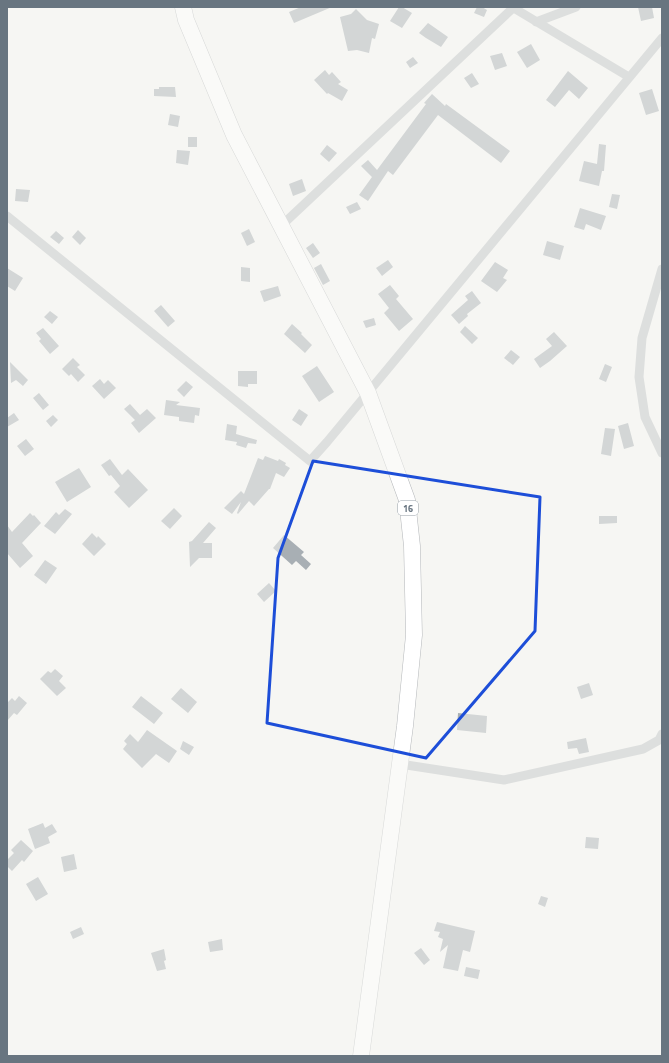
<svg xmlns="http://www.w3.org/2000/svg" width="669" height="1063" viewBox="0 0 669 1063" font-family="'Titillium Web',sans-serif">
	<rect width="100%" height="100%" fill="#f6f6f3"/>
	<path fill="#a8afb4" d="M301 7H332L294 23 289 12Z
		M399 7H402L412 13 402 28 390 21Z
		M477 7H482L487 10 484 17 474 13Z
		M638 7H652L654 18 641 21Z
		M356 9 367 20 379 24 375 39 372 38 369 53 357 50 348 51 340 17 351 14Z
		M428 23 448 37 441 47 426 38 419 33Z
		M531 44 540 60 527 68 517 52Z
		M502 53 507 66 495 70 490 56Z
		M413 57 418 63 410 68 406 62Z
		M325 70 329 75 332 72 341 82 338 84 348 90 342 101 328 93 327 94 314 80Z
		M568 71 588 88 579 99 569 90 555 107 546 100Z
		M472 73 479 84 471 88 464 78Z
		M159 87H175L176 97 154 96V89H159Z
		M652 89 659 111 646 115 639 93Z
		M432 94 445 106 446 104 510 151 501 163 438 115 393 175 388 171 368 201 359 195 372 177 361 166 368 160 377 170 426 104 424 103Z
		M170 114 180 116 178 127 168 125Z
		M188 137H197V147H188Z
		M599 144 606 145 604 171H602L599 186 579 181 584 161 597 164Z
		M327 145 337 153 329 162 320 154Z
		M177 150 190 151 188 165 176 163Z
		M302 179 306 191 293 196 289 184Z
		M16 189 30 190 28 202 15 201Z
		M612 194 620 195 617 209 609 207Z
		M357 202 361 209 350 214 346 207Z
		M580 208 606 216 601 230 586 224 584 230 574 227Z
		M249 229 255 242 247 246 241 233Z
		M78 230 86 238 80 245 72 237Z
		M56 231 64 238 59 244 50 237Z
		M547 241 564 246 560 260 543 255Z
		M313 243 320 253 313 258 306 248Z
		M388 260 393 267 382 276 376 268Z
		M495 262 508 270 503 278 507 280 497 292 481 281Z
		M321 264 330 281 323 285 314 268Z
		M241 267 250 268V282L241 281Z
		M7 268 23 278 15 291 7 286Z
		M390 285 399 296 396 299 413 319 399 331 384 313 389 308 378 294Z
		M278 286 281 296 264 302 260 291Z
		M472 291 481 303 467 314 468 316 459 324 451 315 468 300 465 296Z
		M161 305 175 321 168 327 154 311Z
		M50 311 58 317 52 324 44 317Z
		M374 318 376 325 366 328 363 321Z
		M292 324 302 333 301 334 312 345 305 353 284 334Z
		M465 326 478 338 472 344 460 332Z
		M43 328 59 346 50 354 39 341 41 339 36 333Z
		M554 332 567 346 550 361 540 368 534 359 552 346 546 339Z
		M511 350 520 357 513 365 504 358Z
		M73 358 80 365 77 367 85 375 78 382 71 374 69 376 62 369Z
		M10 362 28 380 23 386 16 380 11 383Z
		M605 364 612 367 606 382 599 379Z
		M317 366 334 392 319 402 302 376Z
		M238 371H257V384H248V387L238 386Z
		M100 379 104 384 108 380 116 388 104 399 92 386Z
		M186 381 193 387 184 397 177 390Z
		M39 393 49 405 43 410 33 398Z
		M166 400 180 402 176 405 200 408 199 416 195 415 194 423 179 421V417L164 415Z
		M130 404 140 415 147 409 156 418 139 433 131 423 135 420 124 409Z
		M299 409 308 415 301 426 292 420Z
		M14 413 19 420 7 427V418Z
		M53 415 58 420 51 427 46 421Z
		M628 423 634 446 624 449 618 426Z
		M227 424 237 426 236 434 257 440 256 444 248 443 246 448 236 445 237 442 225 440Z
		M605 428 615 429 611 456 601 454Z
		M26 439 34 449 25 456 17 446Z
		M265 456 278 461 279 459 286 463 285 465 290 468 284 477 276 473 270 489H269L254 506 249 501 238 514 237 513 241 502 232 514 224 508 241 491 244 494 258 458 263 460Z
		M110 459 122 475 128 469 148 490 129 508 114 492 120 486 111 475 109 476 101 465Z
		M79 468 91 487 67 502 55 482Z
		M174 508 182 516 170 529 161 521Z
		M65 509 72 514 55 534 44 526 56 512 59 515Z
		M30 513 33 516 34 515 41 523 22 543 33 556 20 568 7 553V525L12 532Z
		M599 516H617V523L599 524Z
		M209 522 216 528 203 543H212V558H199L190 567 189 542 192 541Z
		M92 533 97 538 98 536 106 544 94 556 82 544Z
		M284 535 304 552 301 555 311 564 306 570 296 561 292 565 273 548Z
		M45 560 57 568 46 584 34 575Z
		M269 583 276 591 264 602 257 594Z
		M55 669 63 676 59 681 66 688 57 696 40 679 48 671 51 673Z
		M589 683 593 695 581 699 577 687Z
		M181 688 197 702 188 713 171 699Z
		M19 696 27 703 17 715 14 713 7 721V703L12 698 15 701Z
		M141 696 163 713 154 724 132 707Z
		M458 713 487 716 486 733 457 730Z
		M147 730 177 751 169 763 156 754 142 768 123 749 127 744 124 741 130 734 138 742Z
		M586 738 589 752 579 754 577 748 568 749 567 742Z
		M183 741 194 747 189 755 180 749Z
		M43 823 45 828 52 824 57 832 48 837 50 843 35 849 28 829Z
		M586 837 599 838 598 849 585 848Z
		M21 840 33 851 24 862 22 860 12 871 7 866V860L14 853 11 850Z
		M74 854 77 869 64 872 61 857Z
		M38 877 48 894 36 901 26 884Z
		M541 896 548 898 545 907 538 904Z
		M437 922 475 931 470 952 463 950 458 971 443 968 448 945 440 952 443 939 438 937 440 932 434 931Z
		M81 927 84 934 73 939 70 932Z
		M222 939 223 950 210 952 208 942Z
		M421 948 430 960 424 965 414 953Z
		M164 949 166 960 164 961 166 969 157 971 151 953Z
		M466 967 480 970 478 979 464 976Z"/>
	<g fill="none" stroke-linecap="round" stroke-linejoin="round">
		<defs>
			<path id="highway" d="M183 7 186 20 234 135 368 393 407 500 412 546 414 635 405 726 361 1056"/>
		</defs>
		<use href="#highway" stroke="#b4b7ba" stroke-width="17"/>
		<path stroke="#bfc3c6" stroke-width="9" d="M512 7 629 77
			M536 22 576 7
			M7 216 310 461 327 442 662 38
			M281 226 513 8
			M662 269 642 338 639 377 645 417 662 453
			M400 764 504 780 643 749 659 740 662 734"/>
		<use href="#highway" stroke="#fff" stroke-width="16"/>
	</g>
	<path d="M0 0H669V1063H0ZM313 461 540 497 535 631 426 758 267 723 278 558Z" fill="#f6f6f3" fill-opacity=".55" fill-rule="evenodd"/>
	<path fill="none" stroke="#1d4ed8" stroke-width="3" stroke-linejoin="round" d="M313 461 540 497 535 631 426 758 267 723 278 558Z"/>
	<g text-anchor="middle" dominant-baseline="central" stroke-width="4" stroke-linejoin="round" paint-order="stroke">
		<rect fill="#fff" stroke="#959ea6" stroke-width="1" x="398" y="501" width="20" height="14" rx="3"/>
		<g font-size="9" font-weight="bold" fill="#687580">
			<text x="408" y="508">16</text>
		</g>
	</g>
	<rect width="669" height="1063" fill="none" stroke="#687580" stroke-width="16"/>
</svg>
